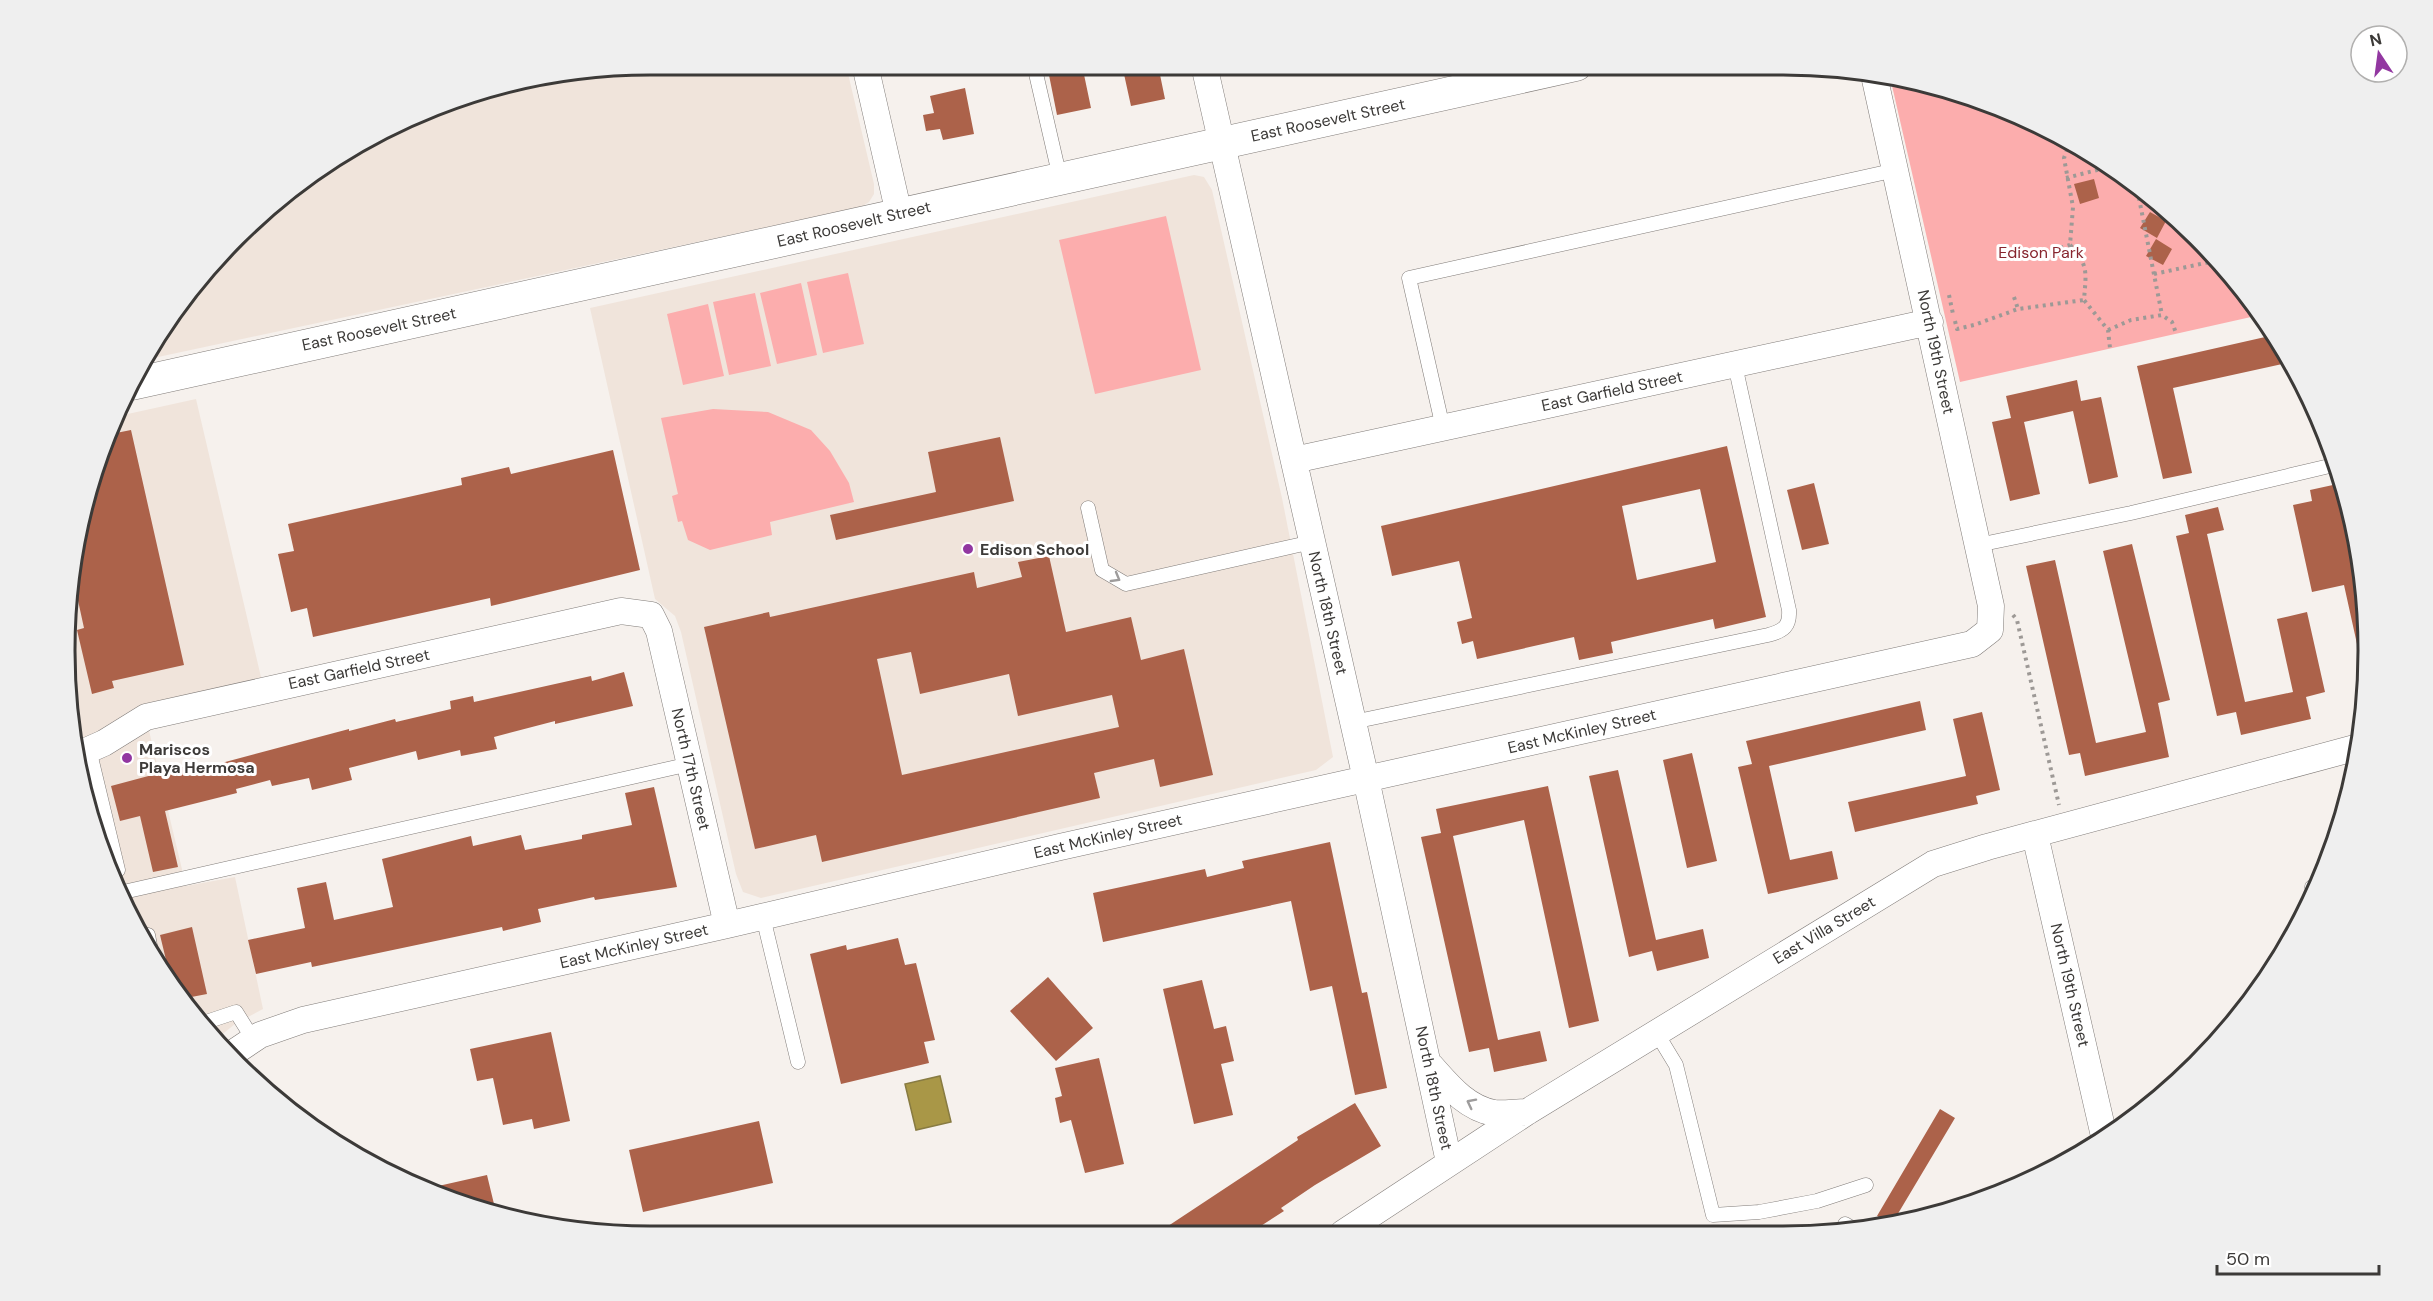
<svg xmlns="http://www.w3.org/2000/svg" width="2433" height="1301" viewBox="0 0 2433 1301" font-family="'DM Sans',sans-serif">
	<rect width="100%" height="100%" fill="#f6f1ed"/>
	<path fill="#f0e4db" d="M650 65H846L874 184V194L869 202 861 207 144 360 163 325 210 264 293 186 358 143 462 96 537 76Z
		M1194 175 1204 177 1212 190 1282 498 1333 757 1316 770 761 898 743 892 736 874 681 632 675 616 655 599 590 308Z
		M196 399 264 690 146 718 186 886 235 877 263 1009 235 1024 214 1041 163 976 109 875 84 802 66 689V612L84 499 109 426 114 417Z"/>
	<path fill="#fcadad" d="M1890 77 1934 85 2042 125 2139 186 2223 264 2260 315 1960 382Z
		M1166 216 1201 370 1095 394 1059 240Z
		M848 273 864 344 823 353 807 282Z
		M801 283 817 355 777 364 760 293Z
		M755 293 771 366 729 375 713 302Z
		M708 304 724 376 683 385 667 314Z
		M713 409 768 412 811 430 830 451 849 483 854 502 770 522 772 535 710 550 688 540 682 521 678 522 672 496 678 494 661 418Z"/>
	<path fill="#a99747" stroke="#887b42" stroke-width="1.5" d="M940 1076 951 1122 916 1130 905 1084Z"/>
	<path fill="#ac624a" fill-rule="evenodd" d="M1047 65H1082L1091 108 1057 115Z
		M1122 65H1158L1165 99 1131 106Z
		M965 88 974 134 943 140 940 129 926 131 923 115 934 113 930 96Z
		M2094 179 2099 198 2080 204 2074 184Z
		M2150 212 2166 221 2157 238 2140 228Z
		M2156 239 2172 249 2163 265 2146 256Z
		M2274 335 2292 362 2173 388 2192 473 2163 479 2137 366Z
		M2077 380 2081 401 2101 397 2118 477 2089 484 2073 411 2024 422 2040 494 2010 501 1992 422 2011 418 2006 396Z
		M131 430 184 665 112 681 114 688 92 694 77 630 84 628 72 573 83 508 90 506 87 491 106 435Z
		M1000 437 1014 501 836 540 830 515 936 492 928 452Z
		M1727 446 1766 617 1715 629 1713 619 1611 642 1613 653 1579 660 1574 637 1477 659 1473 641 1462 644 1457 622 1472 618 1459 561 1392 576 1381 526ZM1700 489 1716 562 1637 580 1622 506Z
		M613 450 640 570 491 606 490 598 313 637 307 608 291 612 278 554 294 551 288 524 462 485 461 478 509 467 511 474Z
		M1814 483 1829 544 1802 550 1787 490Z
		M2342 483 2364 574 2366 643 2357 644 2344 585 2312 592 2293 505 2312 501 2310 490Z
		M2218 507 2224 530 2207 534 2245 702 2293 692 2277 619 2307 612 2325 692 2306 697 2311 719 2241 735 2236 712 2217 716 2176 536 2189 533 2185 515Z
		M2132 544 2170 700 2158 703 2169 757 2085 776 2080 753 2069 755 2026 566 2055 560 2096 743 2146 732 2103 551Z
		M1049 556 1066 632 1131 617 1141 660 1184 649 1213 775 1160 787 1154 759 1094 773 1100 798 822 862 816 835 755 849 704 627 769 612 770 617 974 572 977 588 1022 577 1018 562ZM911 652 920 694 1009 674 1018 716 1112 695 1119 727 902 775 877 659Z
		M624 672 633 706 555 724V721L494 737 497 749 461 756 460 750 418 760 416 751 349 768 352 780 312 790 309 778 272 786 270 780 236 789 237 793 165 811 178 867 153 872 140 816 120 821 111 786 197 763 199 769 349 729V731L395 719 396 722 451 709 450 701 473 696 474 702 591 676 592 681Z
		M1920 701 1926 730 1769 766 1790 860 1832 851 1838 879 1768 894 1738 767 1752 764 1746 741Z
		M1982 712 2000 790 1976 796 1978 804 1855 832 1848 802 1966 776 1953 719Z
		M1692 753 1717 861 1687 868 1663 760Z
		M1618 770 1656 940 1703 929 1709 958 1657 971 1652 951 1629 957 1589 776Z
		M1548 786 1599 1021 1569 1028 1524 820 1453 836 1498 1040 1540 1031 1547 1061 1494 1072 1489 1048 1469 1052 1421 837 1441 833 1436 809Z
		M654 787 677 887 595 900 594 897 538 909 541 922 503 931 502 927 312 967 311 962 256 974 248 940 305 928 297 888 326 882 334 920 393 907 382 859 471 836 473 846 521 835 525 850 582 839V835L632 825 625 793Z
		M1330 842 1362 993 1367 992 1387 1088 1355 1095 1332 986 1310 991 1291 901 1103 942 1093 893 1205 869 1207 877 1244 868 1242 861Z
		M192 927 207 994 181 999 173 989 160 935Z
		M898 938 905 965 916 963 935 1040 924 1042 929 1063 841 1084 810 954 846 945 847 950Z
		M1048 977 1093 1028 1056 1061 1010 1011Z
		M1202 980 1214 1029 1226 1026 1234 1061 1221 1064 1233 1115 1194 1124 1163 989Z
		M551 1032 570 1121 534 1129 532 1119 503 1125 493 1078 477 1081 470 1049Z
		M1099 1058 1124 1164 1085 1173 1071 1120 1060 1123 1055 1098 1062 1096 1055 1068Z
		M1355 1103 1381 1146 1315 1185 1281 1208 1284 1211 1250 1233 1156 1234 1298 1140 1297 1137Z
		M1940 1109 1955 1118 1893 1222 1890 1223 1877 1216Z
		M759 1121 773 1183 643 1212 629 1150Z
		M487 1175 494 1204 488 1205 490 1213 425 1189Z"/>
	<g fill="none" stroke-linecap="round" stroke-linejoin="round">
		<defs>
			<path id="service" d="M1034 65 1060 178
				M1443 428 1409 278 1896 170
				M1088 508 1102 570 1126 584 1312 542
				M1978 545 2131 513 2338 464
				M1353 722 1768 635C1784 631 1790 626 1789 610L1735 365
				M89 749 118 870
				M2312 887 2317 886
				M119 893 690 764
				M763 917 798 1062
				M140 933 148 935 152 956
				M200 1024 236 1012 253 1039
				M1656 1032 1676 1065 1713 1215 1759 1212 1817 1201 1866 1185
				M1845 1224 1857 1231"/>
			<path id="minor" d="M865 65 899 214
				M1204 65 1366 779 1449 1162
				M1294 460 1930 322
				M77 755 104 743 146 717 621 611 651 615 659 631 727 925
				M2035 835 2104 1136
				M230 1055 260 1035 303 1020 727 925 1060 847 1972 644 1990 630 1991 606 1874 75
				M1431 1066C1448 1085 1466 1108 1494 1113 1504 1114 1516 1112 1527 1112
				M1343 1233 1527 1112 1933 864 1987 847 2358 747"/>
			<path id="tertiary" d="M132 384 1576 65"/>
		</defs>
		<use href="#service" stroke="#817c79" stroke-width="15"/>
		<use href="#minor" stroke="#817c79" stroke-width="27"/>
		<use href="#tertiary" stroke="#817c79" stroke-width="33"/>
		<path stroke="#9d9996" stroke-width="4" stroke-dasharray="3 4.5" stroke-linecap="butt" d="M2070 142 2064 158 2073 207 2070 245C2089 265 2086 273 2084 300L2108 330 2110 348
			M2066 178 2109 167
			M2136 183 2162 315
			M2046 252 2070 245
			M2154 274 2219 260
			M1949 295 1953 314
			M2014 297 2018 309
			M1955 321 1957 329 1974 325 2018 309 2084 300
			M2108 330 2131 320 2162 315 2172 322 2176 333
			M2013 615 2017 620 2059 805"/>
		<use href="#service" stroke="#fff" stroke-width="14"/>
		<use href="#minor" stroke="#fff" stroke-width="26"/>
		<use href="#tertiary" stroke="#fff" stroke-width="32"/>
	</g>
	<defs><path id="oneway-chevron" d="M-2-3.5L2.5 0L-2 3.5" fill="none" stroke-width="1.6" stroke-linecap="round" stroke-linejoin="round" transform="scale(1.5)"/></defs>
	<g stroke="#9e9c9c">
		<use href="#oneway-chevron" transform="translate(1116 578) rotate(30)"/>
		<use href="#oneway-chevron" transform="translate(1471 1103) rotate(-153)"/>
	</g>
	<g fill="#9237a1" stroke="#fff" stroke-width="2">
		<circle cx="968" cy="549" r="6"/>
		<circle cx="127" cy="758" r="6"/>
	</g>
	<g text-anchor="middle" dominant-baseline="central" stroke-width="6" stroke-linejoin="round" paint-order="stroke">
		<g font-size="16" fill="#3c3a38" stroke="#fff">
			<text transform="translate(1328 120) rotate(-12)">East Roosevelt Street</text>
			<text transform="translate(854 224) rotate(-13)">East Roosevelt Street</text>
			<text transform="translate(379 329) rotate(-12)">East Roosevelt Street</text>
			<text transform="translate(1936 352) rotate(78)">North 19th Street</text>
			<text transform="translate(1612 391) rotate(-12)">East Garfield Street</text>
			<text transform="translate(1328 613) rotate(77)">North 18th Street</text>
			<text transform="translate(359 669) rotate(-12)">East Garfield Street</text>
			<text transform="translate(1582 731) rotate(-13)">East McKinley Street</text>
			<text transform="translate(691 769) rotate(77)">North 17th Street</text>
			<text transform="translate(1108 836) rotate(-13)">East McKinley Street</text>
			<text transform="translate(1824 930) rotate(-31)">East Villa Street</text>
			<text transform="translate(634 946) rotate(-13)">East McKinley Street</text>
			<text transform="translate(2070 985) rotate(77)">North 19th Street</text>
			<text transform="translate(1434 1088) rotate(78)">North 18th Street</text>
		</g>
		<g font-size="16" fill="#87252e" stroke="#fff">
			<text x="2041" y="252">Edison Park</text>
		</g>
		<g font-size="16" font-weight="bold" fill="#3c3a38" stroke="#fff" text-anchor="start">
			<text x="980" y="549">Edison School</text>
			<text x="139" y="749">Mariscos<tspan x="139" dy="18">Playa Hermosa</tspan></text>
		</g>
	</g>
	<path d="M0 0H2433V1301H0ZM650 75H1783A575 575 0 0 1 2358 650V651A575 575 0 0 1 1783 1226H650A575 575 0 0 1 75 651V650A575 575 0 0 1 650 75Z" fill="#efefef" fill-rule="evenodd"/>
	<path fill="none" stroke="#3c3a38" stroke-width="3" d="M650 75H1783A575 575 0 0 1 2358 650V651A575 575 0 0 1 1783 1226H650A575 575 0 0 1 75 651V650A575 575 0 0 1 650 75Z"/>
	<g transform="translate(2379 54) rotate(347)"><circle r="28" fill="#ffffff" stroke="#b1b0af" stroke-width="1.5"/>
	<path d="M0-4.5L10 22L0 15L-10 22Z" fill="#9237a1"/>
	<text y="-9" font-size="16" font-weight="bold" text-anchor="middle" fill="#3c3a38">N</text>
	</g>
	<path d="M2217 1265v9h162v-9" fill="none" stroke="#3c3a38" stroke-width="3"/>
	<text x="2226" y="1265" font-size="18" fill="#3c3a38" stroke="#ffffff" stroke-width="4.5" paint-order="stroke">50 m</text>
</svg>
